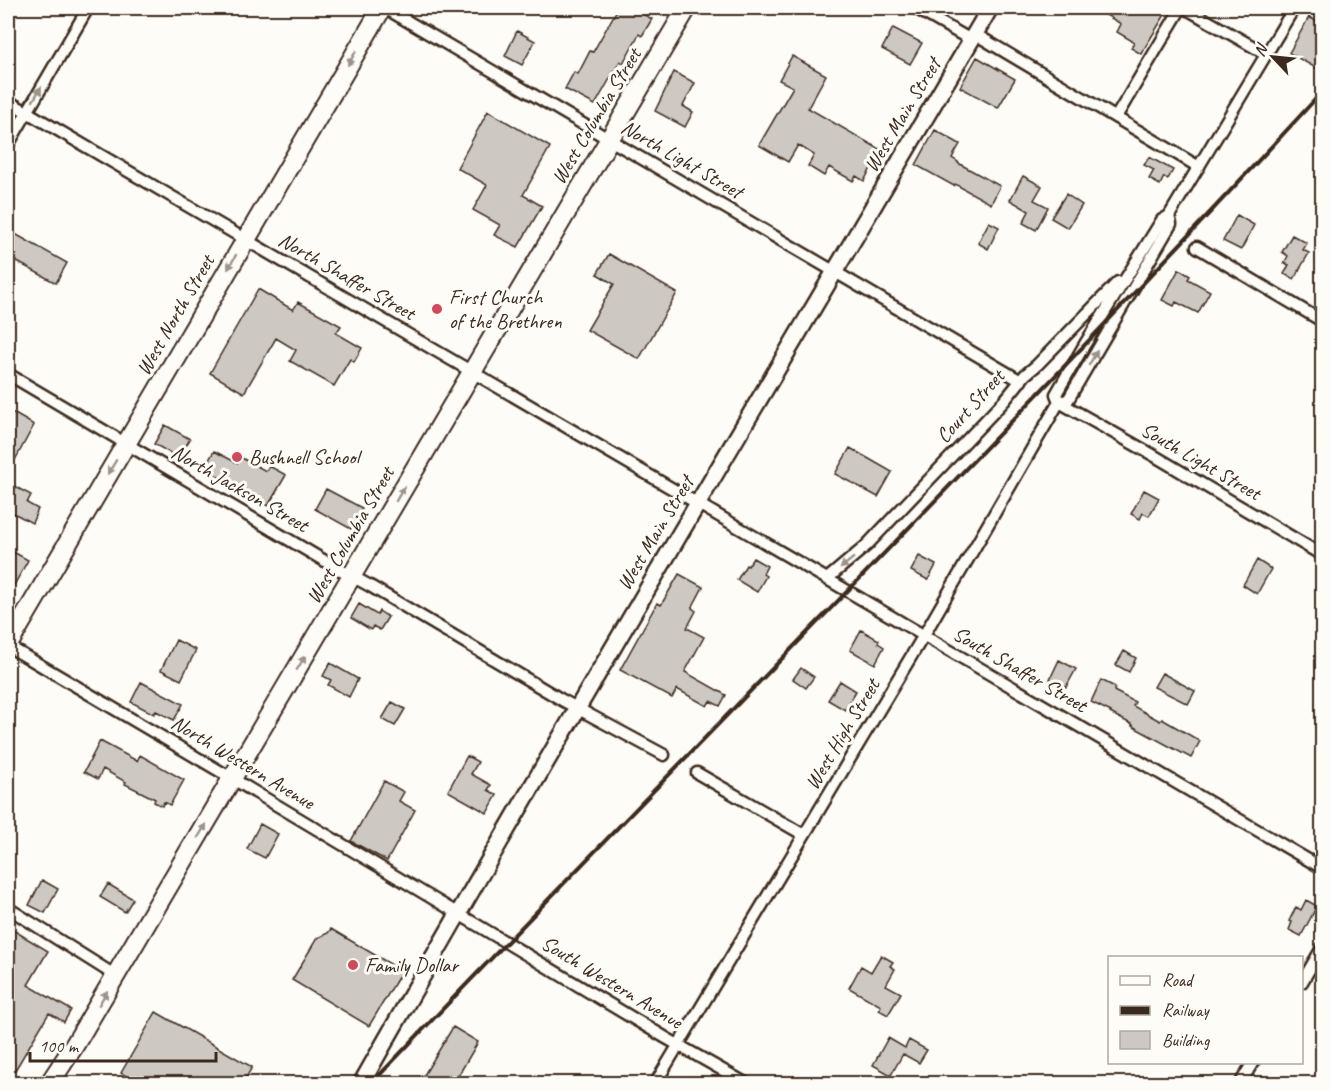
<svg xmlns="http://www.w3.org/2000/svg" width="1330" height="1091" viewBox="0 0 1330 1091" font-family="Caveat,sans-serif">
	<rect width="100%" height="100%" fill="#fdfcf7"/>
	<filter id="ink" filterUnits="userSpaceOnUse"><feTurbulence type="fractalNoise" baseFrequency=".0167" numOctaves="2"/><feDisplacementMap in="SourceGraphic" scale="12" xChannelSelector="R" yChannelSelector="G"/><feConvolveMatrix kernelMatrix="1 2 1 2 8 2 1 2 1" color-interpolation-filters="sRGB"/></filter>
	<g filter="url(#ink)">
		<path fill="#cdc8c2" stroke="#3b2a1e" stroke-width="1.5" d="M618 8H632L652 19 642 36 639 34 623 63 620 61 595 105 565 89 574 72 578 74 590 51 593 52Z
			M1110 8H1169L1141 54 1131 48 1134 42 1117 32 1121 24 1106 15Z
			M1309 17 1323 25V72L1289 53Z
			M893 28 922 43 910 64 882 49Z
			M517 31 535 41 522 65 505 56Z
			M792 56 826 75 808 108 881 150 864 181 856 176 853 181 829 167 824 176 808 166 814 155 798 145 788 162 759 145 793 87 779 80Z
			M977 57 1015 79 998 108 960 87Z
			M674 72 695 83 683 106 693 112 685 127 655 111Z
			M488 111 550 147 523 195 542 206 518 247 494 235 500 225 473 210 487 185 457 168Z
			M935 130 960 144 952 158 958 162V163L1000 186 991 204 955 184 954 186 916 165Z
			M1149 157 1173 170 1168 179 1164 177 1160 185 1149 179 1154 170 1144 165Z
			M1023 176 1042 186 1034 200 1048 207 1036 230 1023 223 1029 211 1010 200Z
			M1066 194 1082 205 1068 228 1051 218Z
			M1237 215 1254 225 1241 250 1223 241Z
			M989 222 999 227 988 249 978 243Z
			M8 230 67 263 56 283 8 257Z
			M1292 235 1307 243 1303 250 1309 253 1294 279 1284 274 1289 265 1284 263 1288 256 1282 252Z
			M609 254 677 293 639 359 587 330 614 284 597 274Z
			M1179 269 1190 276 1188 279 1210 291 1198 313 1176 302 1174 306 1162 300Z
			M258 289 293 310 298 302 341 326 336 333 362 348 354 362 350 359 334 386 290 361 296 350 276 338 244 393 210 373Z
			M8 410 34 425 8 473Z
			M165 425 190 439 179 458 154 444Z
			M850 448 892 472 878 497 835 474Z
			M214 451 237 463 240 457 266 471 269 466 286 475 268 506 226 484 227 481 204 469Z
			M8 483 31 495 27 503 38 509 32 523 8 510Z
			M326 489 362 508 351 529 315 509Z
			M1144 490 1159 498 1149 516 1143 513 1140 519 1131 514Z
			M8 549 28 560 8 596Z
			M919 556 936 565 928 580 911 571Z
			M753 558 767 566 763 574 766 576 757 592 737 580 746 565 748 566Z
			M1257 560 1271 569 1257 594 1243 585Z
			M679 574 703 587 692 608 696 611 687 628 704 637 685 672 726 695 720 706 710 701 707 706 677 689 672 698 620 670 657 603 661 605Z
			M359 604 377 615 379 611 388 617 380 630 373 626 371 630 351 618Z
			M861 630 879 640 878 643 884 647 875 664 850 650Z
			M176 640 196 650 181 680 161 670Z
			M1124 651 1136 658 1129 672 1116 665Z
			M1059 660 1076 669 1066 687 1050 679Z
			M330 663 358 679 349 697 328 685 331 680 323 676Z
			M801 668 814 677 806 688 793 679Z
			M1162 673 1195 691 1188 704 1154 687Z
			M1101 680 1115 687 1114 691 1135 702 1133 706 1160 721 1162 719 1200 741 1191 758 1132 726 1133 725 1110 713 1111 712 1091 702Z
			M840 681 856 691 845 710 828 700Z
			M141 682 183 704 174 720 156 711 154 714 131 702Z
			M392 702 405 709 395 726 382 719Z
			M100 741 137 761 140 755 184 780 170 805 164 802 162 806 154 802 155 799 125 784 126 782 103 769 98 779 84 772Z
			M467 756 478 762 471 774 491 785 488 790 497 795 487 813 448 791Z
			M384 781 404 792 399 801 415 810 387 861 351 841Z
			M260 824 278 834 265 858 247 849Z
			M42 880 58 889 45 913 29 905Z
			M108 884 133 899 125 912 100 897Z
			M1306 900 1317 906 1301 936 1289 930 1292 922 1289 921 1296 907 1301 910Z
			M8 927 48 951 28 985 71 1010 64 1022 49 1013 14 1072 8 1068Z
			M331 929 402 971 369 1026 292 980 317 938 328 933Z
			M881 955 893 962 890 966 895 969 886 985 901 993 888 1015 879 1010 881 1006 849 988 861 966 871 972Z
			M156 1012 252 1067 243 1083H138L121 1073Z
			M453 1027 478 1042 454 1083H438L424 1075Z
			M888 1038 905 1048 909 1040 927 1050 919 1063 903 1054 891 1075 873 1065Z"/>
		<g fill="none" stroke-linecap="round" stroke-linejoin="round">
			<defs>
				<path id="street" d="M385 8 1021 381
					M915 8 971 40
					M1185 8 1266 54
					M975 34 1199 167
					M8 101 1322 868
					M1116 117 1181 8
					M8 145 88 8
					M1197 247 1322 321
					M8 374 335 567 370 586 562 700 664 755
					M1059 402 1153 455 1322 555
					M1059 402 1068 400 1171 224 1169 216
					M827 579 866 546 1005 400 1025 375 1037 365 1118 282
					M8 646 233 779 666 1038 747 1084
					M697 773 804 835
					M8 908 116 976
					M1302 982 1322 948
					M655 1084 924 635 1059 402 1056 394 1085 344 1162 220 1169 216 1294 8
					M1240 1084 1253 1062"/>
				<path id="secondary" d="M361 1084C566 722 780 366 990 8"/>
				<path id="primary" d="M8 645 382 8
					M49 1084 74 1046 687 8"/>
			</defs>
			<use href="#street" stroke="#3b2a1e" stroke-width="15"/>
			<use href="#secondary" stroke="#3b2a1e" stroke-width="20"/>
			<use href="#primary" stroke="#3b2a1e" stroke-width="22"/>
			<use href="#street" stroke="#fdfcf7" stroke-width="10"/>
			<use href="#secondary" stroke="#fdfcf7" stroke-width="15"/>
			<use href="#primary" stroke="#fdfcf7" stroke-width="18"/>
			<path stroke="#3b2a1e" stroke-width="4" d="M371 1084C687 752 1012 429 1322 92"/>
		</g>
		<defs><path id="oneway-solid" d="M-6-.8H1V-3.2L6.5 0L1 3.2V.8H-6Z" transform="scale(1.5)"/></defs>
		<g fill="#9c938a">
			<use href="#oneway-solid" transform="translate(352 58) rotate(120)"/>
			<use href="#oneway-solid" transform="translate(37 94) rotate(-60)"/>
			<use href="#oneway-solid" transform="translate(232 262) rotate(120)"/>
			<use href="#oneway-solid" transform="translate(1093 358) rotate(-60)"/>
			<use href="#oneway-solid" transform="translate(112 467) rotate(121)"/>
			<use href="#oneway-solid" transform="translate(400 494) rotate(-60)"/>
			<use href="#oneway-solid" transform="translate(847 563) rotate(141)"/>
			<use href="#oneway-solid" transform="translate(301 663) rotate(-59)"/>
			<use href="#oneway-solid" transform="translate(202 831) rotate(-59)"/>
			<use href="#oneway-solid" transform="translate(103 998) rotate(-59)"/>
		</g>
	</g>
	<g fill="#d1495b" stroke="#fdfcf7" stroke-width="2">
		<circle cx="437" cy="309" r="6"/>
		<circle cx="237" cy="457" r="6"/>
		<circle cx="353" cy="965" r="6"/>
	</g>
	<g text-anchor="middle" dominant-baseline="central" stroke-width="6" stroke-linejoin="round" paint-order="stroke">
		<g font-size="21" fill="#3b2a1e" stroke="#fdfcf7">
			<text transform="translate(902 115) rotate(-59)">West Main Street</text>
			<text transform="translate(596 116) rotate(-59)">West Columbia Street</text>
			<text transform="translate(682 159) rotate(30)">North Light Street</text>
			<text transform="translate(347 276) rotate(30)">North Shaffer Street</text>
			<text transform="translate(175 315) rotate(-60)">West North Street</text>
			<text transform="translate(970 406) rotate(-48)">Court Street</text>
			<text transform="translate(1201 461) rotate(30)">South Light Street</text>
			<text transform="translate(240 488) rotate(30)">North Jackson Street</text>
			<text transform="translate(655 533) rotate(-59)">West Main Street</text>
			<text transform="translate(350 535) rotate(-60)">West Columbia Street</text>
			<text transform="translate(1020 669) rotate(30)">South Shaffer Street</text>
			<text transform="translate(842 734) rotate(-59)">West High Street</text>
			<text transform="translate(243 762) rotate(31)">North Western Avenue</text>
			<text transform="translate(612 982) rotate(31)">South Western Avenue</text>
		</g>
		<g font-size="21" fill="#3b2a1e" stroke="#fdfcf7" text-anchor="start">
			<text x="449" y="297">First Church<tspan x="449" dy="24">of the Brethren</tspan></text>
			<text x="249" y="457">Bushnell School</text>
			<text x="365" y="965">Family Dollar</text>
		</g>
	</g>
	<rect width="1330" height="1091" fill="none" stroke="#fdfcf7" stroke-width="30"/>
	<rect x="15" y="15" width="1300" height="1061" fill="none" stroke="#3b2a1e" stroke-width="2" filter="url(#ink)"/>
	<rect x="1108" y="956" width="195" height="108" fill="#fdfcf7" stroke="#afa8a0" stroke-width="1.5"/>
	<rect x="1120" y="976" width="30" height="9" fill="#fdfcf7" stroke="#afa8a0" stroke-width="1.5"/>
	<text x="1162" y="986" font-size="18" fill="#3b2a1e">Road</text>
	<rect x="1120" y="1006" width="30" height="9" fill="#3b2a1e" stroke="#afa8a0" stroke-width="1.5"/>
	<text x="1162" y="1016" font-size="18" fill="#3b2a1e">Railway</text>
	<rect x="1120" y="1031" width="30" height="18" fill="#cdc8c2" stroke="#afa8a0" stroke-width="1.5"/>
	<text x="1162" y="1046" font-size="18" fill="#3b2a1e">Building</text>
	<g transform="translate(1273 57) rotate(296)" stroke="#fdfcf7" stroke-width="4.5" paint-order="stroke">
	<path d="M0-4.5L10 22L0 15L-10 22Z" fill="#3b2a1e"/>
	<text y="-9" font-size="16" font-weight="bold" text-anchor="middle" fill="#3b2a1e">N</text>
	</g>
	<path d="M30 1052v9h186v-9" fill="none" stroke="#3b2a1e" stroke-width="3"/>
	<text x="39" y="1052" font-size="18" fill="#3b2a1e" stroke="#fdfcf7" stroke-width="4.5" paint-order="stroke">100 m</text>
</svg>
